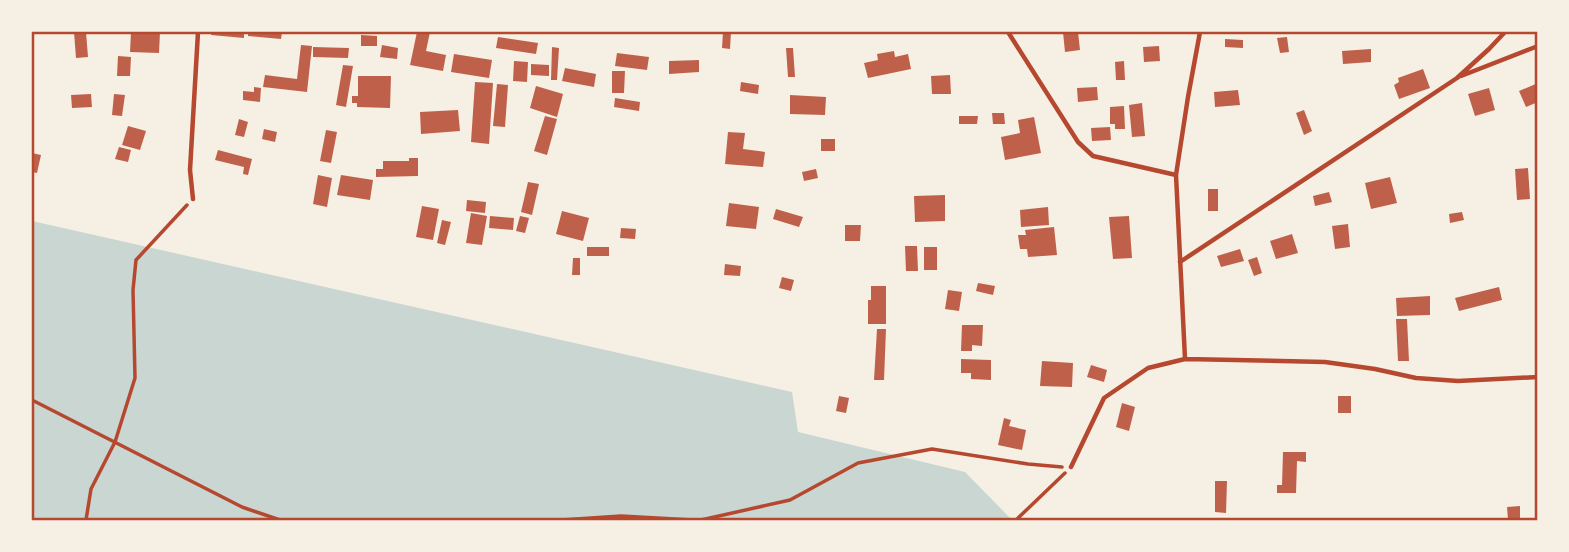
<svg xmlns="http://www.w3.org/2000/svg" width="1569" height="552" viewBox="0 0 1569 552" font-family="Montserrat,sans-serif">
	<rect width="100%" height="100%" fill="#f6efe4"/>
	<path fill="#c9d6d2" d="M32 221 792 392 798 432 965 472 1012 520H32Z"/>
	<path fill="#bf614a" d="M74 32H86L88 57 76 58Z
		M131 32H160L159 53 130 52Z
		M212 32H244V38L211 35Z
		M248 32H282L281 39 248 36Z
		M417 32H430L426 51 446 55 443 71 410 65Z
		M723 32H731L730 49 722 48Z
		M1063 32H1078L1080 50 1065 52Z
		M361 35 377 36V46H361Z
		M498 37 538 43 536 54 496 48Z
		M1287 37 1289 52 1280 53 1277 38Z
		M1225 39 1243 40V48L1225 47Z
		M301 45 312 46 307 92 263 87 265 75 297 79Z
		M382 45 398 48 397 59 380 57Z
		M1159 46 1160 61 1144 62 1143 47Z
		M313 47 349 48 348 58 313 57Z
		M552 47 559 48 557 80H551Z
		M786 48H793L795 77H788Z
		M1371 49V62L1343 64 1342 51Z
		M894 51 895 57 908 54 911 69 868 78 864 63 878 60 877 54Z
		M617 53 649 57 647 70 615 66Z
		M454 54 492 60 489 78 451 72Z
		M118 56 131 57 130 76H117Z
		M699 60V72L669 74V61Z
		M514 61 528 62 527 82 513 81Z
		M1124 61 1125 80H1116L1115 62Z
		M531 64 549 65V76L531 75Z
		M343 65 353 66 346 107 336 105Z
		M565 68 596 74 594 87 562 81Z
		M1423 69 1430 88 1399 99 1394 85 1399 82 1398 78Z
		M612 71H625L624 93H612Z
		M950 75 951 94H932L931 76Z
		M358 76H391L390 108 357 107V103H352V96H358Z
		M475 82 493 83 489 144 471 142Z
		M741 82 759 85 758 94 740 91Z
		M1538 83V102L1526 107 1519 91Z
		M497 84 508 85 505 127 493 126Z
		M536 86 563 94 557 117 530 108Z
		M254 87 261 88 260 102 243 100V91L254 92Z
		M1097 87 1098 100 1078 102 1077 88Z
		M1489 88 1495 110 1475 116 1468 94Z
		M1238 90 1240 105 1215 107 1214 92Z
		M91 94 92 107 72 108 71 95Z
		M114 94 125 95 122 116 112 115Z
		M790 95 826 97 825 115 790 114Z
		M615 98 640 102 639 111 614 107Z
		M1142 103 1145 136 1132 137 1129 105Z
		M1124 106 1125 129H1115V124H1110V107Z
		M458 110 460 131 421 134 420 112Z
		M1304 110 1312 131 1304 135 1296 113Z
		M992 113H1004L1005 124H993Z
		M545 116 557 119 547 155 534 151Z
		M959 116H978L977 124H959Z
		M1034 117 1041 153 1005 160 1001 137 1020 133 1018 120Z
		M239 119 248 122 244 137 235 135Z
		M128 126 146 131 140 150 122 145Z
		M1110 127 1111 140 1092 141 1091 128Z
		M264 129 277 132 275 142 262 139Z
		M326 130 337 132 331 163 320 161Z
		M728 132 745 133 743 149 765 152 763 167 725 164Z
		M821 139H835V151H821Z
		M119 147 131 150 128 162 115 159Z
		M218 150 252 159 248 175 243 174 244 167 215 160Z
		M32 153 41 155 37 173 32 172Z
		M409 158H418V176L376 177V169H383V161H409Z
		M1528 168 1530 199 1517 200 1515 169Z
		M816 169 818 178 804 181 802 172Z
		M318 175 332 178 327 207 313 204Z
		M341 175 373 180 370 200 337 195Z
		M1390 177 1397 203 1371 209 1365 183Z
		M528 182 539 184 532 215 521 212Z
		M1208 189H1218V211H1208Z
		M1329 192 1332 202 1315 206 1313 196Z
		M945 195V221L915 222 914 196Z
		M467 200 486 202 485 213 466 211Z
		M729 203 759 207 756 229 726 226Z
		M422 206 439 209 433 240 416 237Z
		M1048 207 1049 225 1021 227 1020 210Z
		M776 209 803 217 799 227 773 219Z
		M562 211 589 218 583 241 556 234Z
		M1462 212 1464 220 1450 223 1449 214Z
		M471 213 487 216 482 245 466 243Z
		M490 216 514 218 513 230 489 228Z
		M520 216 529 218 525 233 516 231Z
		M1129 216 1132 258 1113 259 1109 217Z
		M442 220 451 222 445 245 437 243Z
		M1348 224 1350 247 1335 249 1332 226Z
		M845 225H861L860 241H845Z
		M1054 227 1057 255 1028 257 1027 249H1020L1018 235H1026L1025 230Z
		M621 228 636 229 635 239 620 238Z
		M1292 234 1298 253 1276 259 1270 241Z
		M905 246H917L918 271H906Z
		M587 247H609V256H587Z
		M924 247H937V270H924Z
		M1240 249 1244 261 1221 267 1217 256Z
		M1257 257 1262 273 1254 276 1248 260Z
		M573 258H580V275H572Z
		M725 264 741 266 740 276 724 275Z
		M782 277 794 280 791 291 779 288Z
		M978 283 995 286 993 295 976 291Z
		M871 286H886V324H868V300H871Z
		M1499 287 1502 300 1459 311 1455 298Z
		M948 290 962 292 959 311 945 309Z
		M1430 296V315L1397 316 1396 298Z
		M1396 319H1407L1409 361H1398Z
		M962 325H983L982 346 972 345V351H961Z
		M877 329H886L884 380H874Z
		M961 359 991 360V380L971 379V373H961Z
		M1042 361 1073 363 1072 387 1040 386Z
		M1091 365 1107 370 1104 382 1087 377Z
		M839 396 849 398 846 413 836 411Z
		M1338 396H1351V413H1338Z
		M1122 403 1135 407 1129 431 1116 427Z
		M1004 418 1011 420 1009 426 1026 430 1022 450 998 445Z
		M1283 452H1306V462L1297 461 1296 493H1277V485H1282Z
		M1215 481H1227L1226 513 1215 512Z
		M1520 506V520H1508L1507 507Z"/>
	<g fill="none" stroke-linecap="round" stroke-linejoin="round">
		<path stroke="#b5482f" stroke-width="3.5" d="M32 400 242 507 280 520
			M86 520 91 489 115 442 135 378 133 290 136 260 187 205
			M561 520 621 516 693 520
			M701 520 790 500 858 463 932 449 1028 464 1062 467
			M1016 520 1065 473"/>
		<path stroke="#b5482f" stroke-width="4.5" d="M1008 32 1078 142 1093 156 1176 175
			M1461 76 1538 46
			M193 199 190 170 198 32
			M1180 262 1457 78 1489 49 1505 32
			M1185 359 1176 175 1188 97 1200 32
			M1071 467 1104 398 1148 368 1185 359 1325 362 1375 369 1416 378 1458 381 1538 377"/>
	</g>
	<rect width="1569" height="552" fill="none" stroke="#f6efe4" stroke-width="66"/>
	<rect x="33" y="33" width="1503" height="486" fill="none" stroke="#b5482f" stroke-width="2.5"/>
</svg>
